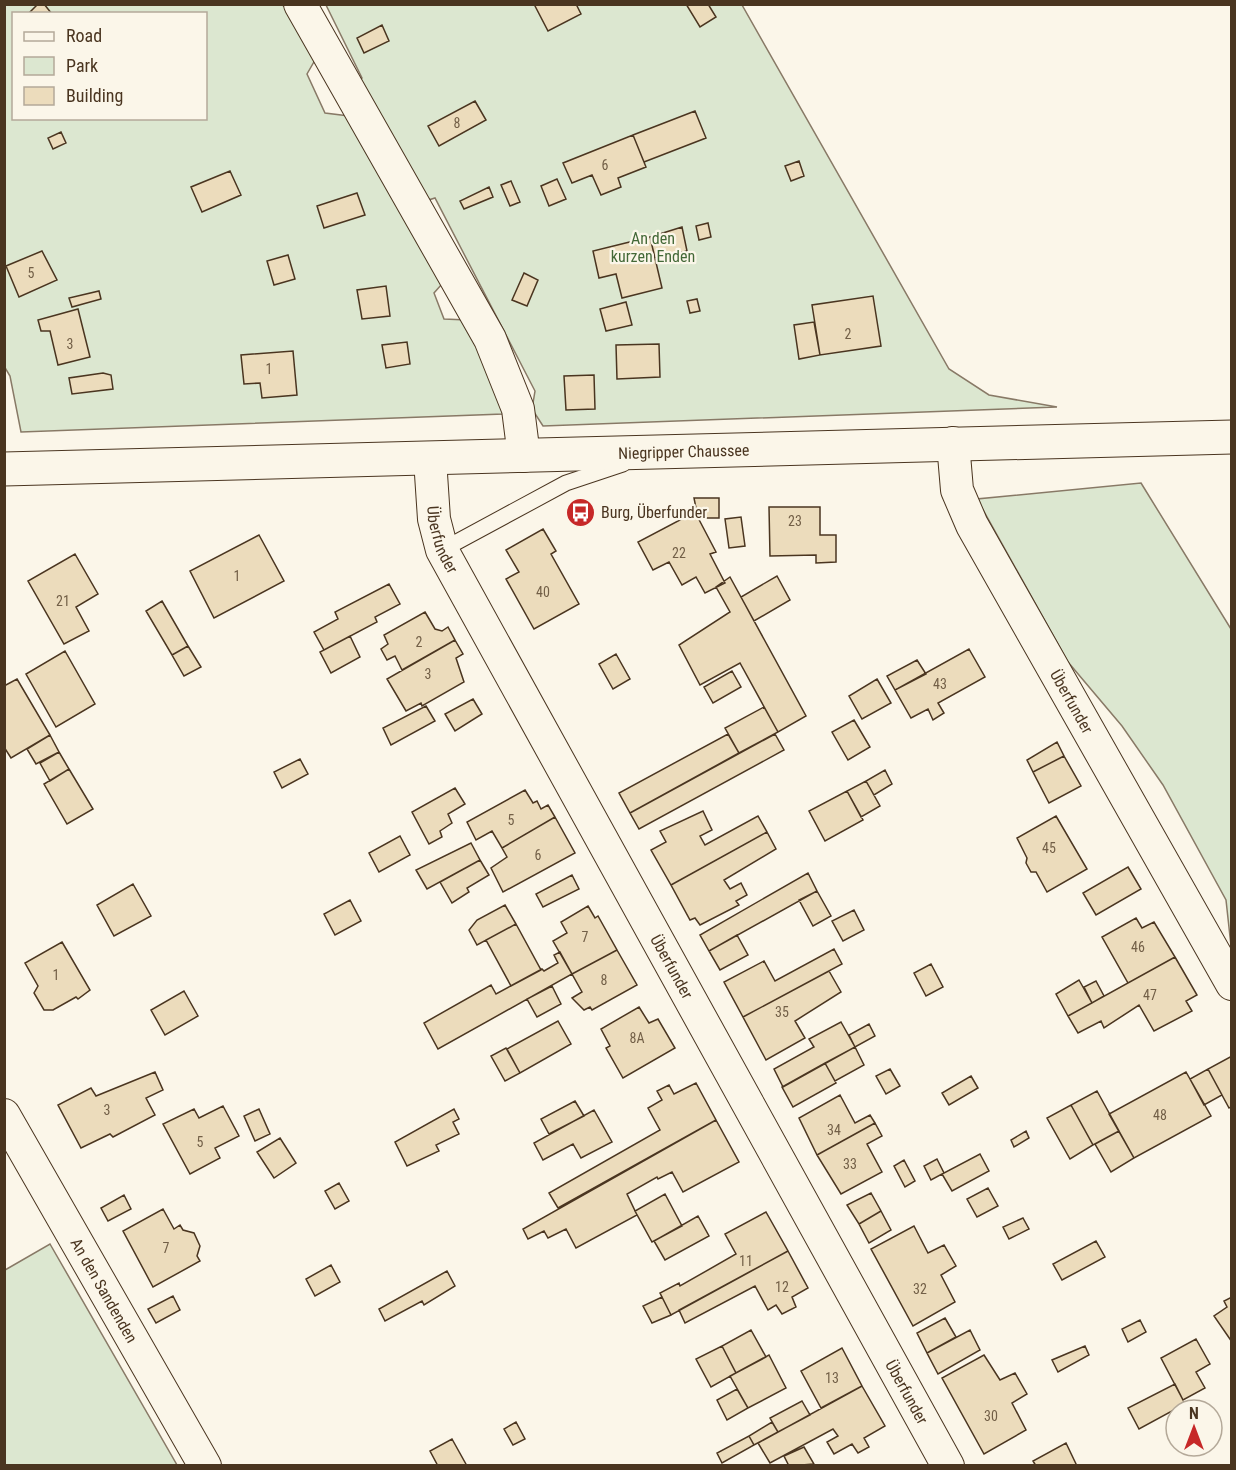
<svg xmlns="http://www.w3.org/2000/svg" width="1236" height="1470" viewBox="0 0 1236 1470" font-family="'Roboto Condensed',sans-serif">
	<rect width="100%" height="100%" fill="#fbf6e9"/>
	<path fill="#dce7d0" stroke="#887966" stroke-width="1.5" fill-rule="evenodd" d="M280 4 290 9 315 60 307 74 325 113 349 116 442 284 434 293 444 319 467 320 503 402V414L21 432 10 376 4 366V5ZM14 14H206V118H14Z
		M326 5H742L949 369 989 395 1057 407 543 426 532 409 535 391 435 198 422 202 355 83 362 78Z
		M1141 483 1231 629V946L1226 900 1163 785 1122 726 1068 662 977 499Z
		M50 1244 177 1465H5V1270Z"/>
	<path fill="#ecdcbc" stroke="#4a3520" stroke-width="1.5" d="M38 4H44L52 14H28Z
		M534 4H576L581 14 548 31Z
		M686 4H708L716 17 700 27Z
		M382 25 389 41 364 53 357 38Z
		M475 101 486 120 439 146 428 126Z
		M695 111 706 138 644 162 633 135Z
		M61 132 66 143 53 149 48 138Z
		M633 135 646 167 618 178 621 187 601 195 592 175 572 183 563 163Z
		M799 161 804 176 791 181 785 166Z
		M230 171 241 195 202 212 191 187Z
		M557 179 566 199 549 206 541 186Z
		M511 181 520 202 510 206 501 185Z
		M489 187 493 197 464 209 460 201Z
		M357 193 365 215 324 228 317 206Z
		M708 223 711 237 699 240 696 226Z
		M682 227 687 251 655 258 650 237Z
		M650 237 662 288 622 298 616 274 599 278 593 251Z
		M42 251 57 280 19 297 6 266Z
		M288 255 295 279 274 285 267 261Z
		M524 273 538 280 527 306 512 300Z
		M386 286 390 316 362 319 357 290Z
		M99 291 101 299 72 307 69 298Z
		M873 296 881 346 820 355 812 305Z
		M697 299 700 311 690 313 687 301Z
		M626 302 632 325 606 331 600 309Z
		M78 309 90 357 58 365 50 331H41L38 320Z
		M814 322 820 355 799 359 794 325Z
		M407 342 410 364 386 368 382 345Z
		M659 344 660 377 617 379 616 345Z
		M293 351 297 395 262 398 260 383 244 384 241 355Z
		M103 373 111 375 113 389 72 394 69 378Z
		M594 375 595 409 566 410 564 376Z
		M694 498H719V518H698Z
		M769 507H820V535H836V562L816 563V555L770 556Z
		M695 512 716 552 710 554 725 583 705 593 696 577 682 585 669 562 653 570 638 542Z
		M741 517 745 546 729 548 725 519Z
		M543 529 556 551 551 554 579 604 534 629 506 579 519 572 506 550Z
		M259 535 284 581 214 618 190 571Z
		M75 554 98 594 76 607 89 631 64 644 28 581Z
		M777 576 790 600 754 621 741 597Z
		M730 577 806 716 778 732 740 663 700 685 679 645 730 612 716 587Z
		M389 584 400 604 375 617 377 622 324 650 314 632 338 619 335 612Z
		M162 601 188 646 172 655 146 611Z
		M425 612 435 629 442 631 448 627 455 640 402 670 395 656 387 660 381 649 388 644 384 635Z
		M350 636 360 657 331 673 320 652Z
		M455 640 463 654 456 658 464 682 422 706 421 703 406 711 387 679Z
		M188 646 201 667 184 676 172 655Z
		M969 649 985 677 938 703 944 713 933 720 928 709 911 718 895 690Z
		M65 651 95 704 56 727 26 674Z
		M616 654 630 679 613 689 599 664Z
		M917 660 926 674 895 690 887 676Z
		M732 671 741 687 713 703 704 687Z
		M17 679 50 735 11 758 4 747V686Z
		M877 679 891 703 862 719 849 696Z
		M473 699 482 714 455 731 445 714Z
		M426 706 435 721 391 745 383 728Z
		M764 707 778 732 739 753 725 728Z
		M854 720 870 747 848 760 832 732Z
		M728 734 739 753 630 813 619 793Z
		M775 734 784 750 639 829 630 813Z
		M50 735 59 752 36 764 27 749Z
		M1057 742 1064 756 1033 772 1027 760Z
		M59 752 69 769 50 781 40 763Z
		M1064 756 1081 786 1049 803 1033 772Z
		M300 759 308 774 282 788 274 772Z
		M69 769 93 809 67 824 44 784Z
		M885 770 892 784 874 795 866 781Z
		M866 781 880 806 861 817 847 791Z
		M455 788 465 804 448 814 452 823 440 831 442 837 429 844 412 812Z
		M525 790 533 803 537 801 541 809 548 805 555 817 502 848 492 831 476 840 467 822Z
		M847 791 863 820 825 841 809 811Z
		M703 811 712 830 700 836 705 845 758 816 767 832 671 885 651 850 666 842 660 831Z
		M1056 816 1087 869 1047 892 1036 872H1031L1026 863 1027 858 1017 838Z
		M555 817 575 853 503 892 491 868 507 857 502 848Z
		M767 832 776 849 724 880 730 889 741 883 747 895 736 901 739 905 700 925 695 918 690 920 671 885Z
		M400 836 410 855 379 872 369 853Z
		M471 843 480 860 427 889 416 870Z
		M480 860 489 875 467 888 469 892 452 903 440 882Z
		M1128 867 1141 889 1096 915 1083 893Z
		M808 873 817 891 709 951 700 935Z
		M572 875 579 889 543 907 536 894Z
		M133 884 151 916 114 936 97 905Z
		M817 891 831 916 813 926 799 900Z
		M350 900 361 921 335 935 324 914Z
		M505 905 516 924 477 945 469 930 477 920Z
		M588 906 595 918 598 916 617 950 572 974 553 941 567 933 561 922Z
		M854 910 864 930 843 941 832 921Z
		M1136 918 1142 928 1154 922 1175 957 1128 983 1102 937Z
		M516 924 541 970 511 986 486 940Z
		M737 935 748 955 720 970 709 951Z
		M62 942 90 990 78 999 76 997 53 1010H44L34 993 38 986 25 963Z
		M834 949 842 964 743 1017 724 982 764 961 775 981Z
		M617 950 637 985 592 1010 590 1007 584 1010 572 998 582 992 572 974Z
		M560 952 572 974 438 1049 424 1023 491 985 496 994 542 969 544 971 558 963 554 955Z
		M1175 957 1197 995 1186 1001 1192 1011 1154 1031 1139 1005 1104 1028 1101 1021 1078 1033 1068 1016Z
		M931 964 943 987 926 996 914 973Z
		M829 971 841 992 795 1021 805 1038 766 1060 743 1017Z
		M1079 980 1092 1003 1068 1016 1056 994Z
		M1096 981 1104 996 1092 1003 1084 987Z
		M552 986 561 1004 537 1017 527 999Z
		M184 991 198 1016 165 1035 151 1010Z
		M639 1007 649 1023 658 1019 675 1048 623 1078 606 1048 610 1046 601 1029Z
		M558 1021 571 1044 520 1073 507 1049Z
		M841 1022 855 1047 783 1087 774 1069 814 1047 809 1039Z
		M869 1024 875 1036 855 1047 849 1035Z
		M855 1047 864 1065 835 1081 825 1063Z
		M506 1048 520 1073 505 1081 491 1056Z
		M1232 1056V1106L1229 1108 1208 1069Z
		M825 1063 836 1083 793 1107 782 1087Z
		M890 1069 900 1086 886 1094 876 1076Z
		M1208 1069 1222 1095 1204 1105 1190 1079Z
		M155 1072 163 1090 146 1098 155 1115 113 1137 110 1134 81 1148 58 1105 91 1088 96 1096Z
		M1186 1072 1211 1116 1134 1158 1109 1114Z
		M971 1076 978 1088 949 1105 942 1093Z
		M696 1083 716 1120 558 1208 549 1193 660 1130 648 1108 662 1100 657 1091 669 1085 674 1094Z
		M1097 1091 1119 1131 1093 1145 1071 1105Z
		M840 1095 855 1123 870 1115 875 1123 817 1155 799 1118Z
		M575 1101 584 1116 549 1134 541 1119Z
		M1071 1105 1093 1145 1070 1159 1047 1118Z
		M223 1106 239 1136 215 1148 220 1158 190 1174 163 1124 194 1109 199 1118Z
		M259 1109 270 1134 255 1141 244 1116Z
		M454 1109 459 1119 453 1122 459 1134 436 1145 439 1151 407 1166 395 1142Z
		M594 1110 612 1142 581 1158 573 1144 543 1160 534 1143Z
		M716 1120 739 1162 683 1192 672 1172 658 1179 657 1177 627 1194 637 1215 576 1248 566 1229 548 1238 544 1231 528 1239 523 1229Z
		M875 1123 882 1136 867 1144 882 1172 841 1194 817 1155Z
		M1026 1131 1029 1138 1014 1147 1011 1140Z
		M1119 1131 1134 1158 1111 1172 1095 1144Z
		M280 1138 296 1163 274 1178 257 1152Z
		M980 1154 989 1171 952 1191 942 1174Z
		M937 1159 944 1173 931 1180 924 1166Z
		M904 1160 915 1181 905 1187 894 1166Z
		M339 1183 349 1201 335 1209 325 1191Z
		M988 1188 998 1206 977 1217 967 1199Z
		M871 1193 881 1211 859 1224 847 1205Z
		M665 1194 682 1226 652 1242 635 1211Z
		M124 1195 131 1209 108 1221 101 1208Z
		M163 1209 174 1229 180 1225 183 1230 194 1233 200 1246 197 1256 200 1261 153 1287 123 1231Z
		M881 1211 891 1230 869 1243 859 1224Z
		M766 1212 788 1251 671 1315 660 1293 679 1283 680 1286 736 1254 725 1234Z
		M698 1216 709 1236 665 1260 654 1241Z
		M1023 1218 1029 1229 1009 1239 1003 1227Z
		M914 1226 928 1253 944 1245 956 1266 941 1275 955 1302 913 1326 871 1249Z
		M1096 1241 1105 1257 1062 1280 1053 1264Z
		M788 1251 808 1288 792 1297 796 1307 782 1314 776 1305 768 1310 755 1286 685 1323 679 1310Z
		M331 1265 340 1282 315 1296 306 1279Z
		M447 1271 455 1286 424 1305 422 1301 385 1321 379 1309Z
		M173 1296 180 1310 156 1323 148 1309Z
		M662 1297 671 1315 652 1323 643 1306Z
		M1232 1297V1342L1214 1316 1227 1307 1224 1301Z
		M945 1318 956 1337 927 1353 917 1333Z
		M1140 1320 1146 1332 1128 1342 1122 1329Z
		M751 1330 766 1357 736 1373 722 1346Z
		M970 1330 980 1350 938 1374 927 1353Z
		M1196 1339 1210 1364 1196 1372 1205 1388 1183 1400 1161 1358Z
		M722 1346 736 1373 711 1387 696 1359Z
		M1085 1346 1089 1355 1058 1372 1052 1360Z
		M842 1348 862 1386 821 1408 801 1371Z
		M769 1355 786 1388 748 1408 730 1376Z
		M984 1355 1000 1380 1015 1373 1027 1394 1012 1403 1026 1430 984 1454 942 1378Z
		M1175 1384 1185 1404 1139 1429 1128 1408Z
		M862 1386 885 1426 864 1438 869 1447 858 1453 852 1444 834 1454 827 1442 838 1436 833 1429 770 1463 758 1443Z
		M737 1389 748 1408 727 1420 717 1400Z
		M802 1401 810 1415 778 1432 770 1418Z
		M516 1422 525 1439 513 1445 504 1429Z
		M772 1422 778 1432 754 1445 749 1436Z
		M749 1436 754 1445 722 1463 717 1453Z
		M452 1439 467 1466H438L430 1451Z
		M1066 1443 1077 1466H1036L1033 1461Z
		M804 1447 814 1464 789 1466 784 1456Z"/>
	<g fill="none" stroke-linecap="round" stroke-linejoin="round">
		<defs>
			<path id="lane" d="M442 550 566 483 623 464"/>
			<g id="street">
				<path d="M300 4 490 339 518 409 524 456"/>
				<path id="s1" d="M953 443 957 490 972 525 1232 984"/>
				<path id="s2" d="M430 459 434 519 442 550 948 1466"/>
				<path id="s3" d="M4 1115 205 1466"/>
			</g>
			<g id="secondary">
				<path id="s4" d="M4 469 1232 437"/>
			</g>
		</defs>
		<use href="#lane" stroke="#4a3520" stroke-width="17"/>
		<use href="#street" stroke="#4a3520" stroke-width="34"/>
		<use href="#secondary" stroke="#4a3520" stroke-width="35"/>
		<use href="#lane" stroke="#fbf6e9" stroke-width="15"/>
		<use href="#street" stroke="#fbf6e9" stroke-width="32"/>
		<use href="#secondary" stroke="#fbf6e9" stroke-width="33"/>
	</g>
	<defs>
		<symbol id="bus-disc" viewBox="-11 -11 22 22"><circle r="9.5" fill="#c62828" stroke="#fbf6e9"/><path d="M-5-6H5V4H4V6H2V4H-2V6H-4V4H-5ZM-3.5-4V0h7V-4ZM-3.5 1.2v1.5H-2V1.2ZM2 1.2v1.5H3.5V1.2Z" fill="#fff"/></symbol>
	</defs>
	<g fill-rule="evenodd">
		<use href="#bus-disc" x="564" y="496" width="33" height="33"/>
	</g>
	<g text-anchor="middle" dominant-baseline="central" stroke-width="4.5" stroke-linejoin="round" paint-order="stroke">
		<g font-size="14" fill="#725f47">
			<text x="457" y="123">8</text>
			<text x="605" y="165">6</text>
			<text x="31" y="273">5</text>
			<text x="848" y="334">2</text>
			<text x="70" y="344">3</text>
			<text x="269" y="369">1</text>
			<text x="795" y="521">23</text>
			<text x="679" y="553">22</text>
			<text x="237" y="576">1</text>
			<text x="543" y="592">40</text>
			<text x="63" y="601">21</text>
			<text x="419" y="642">2</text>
			<text x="428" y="674">3</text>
			<text x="940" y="684">43</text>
			<text x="511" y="820">5</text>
			<text x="1049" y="848">45</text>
			<text x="538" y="855">6</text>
			<text x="585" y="937">7</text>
			<text x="1138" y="947">46</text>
			<text x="56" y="975">1</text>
			<text x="604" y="980">8</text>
			<text x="1150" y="995">47</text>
			<text x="782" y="1012">35</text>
			<text x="637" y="1038">8A</text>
			<text x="107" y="1110">3</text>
			<text x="1160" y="1115">48</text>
			<text x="834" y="1130">34</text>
			<text x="200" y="1142">5</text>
			<text x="850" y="1164">33</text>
			<text x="166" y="1248">7</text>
			<text x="746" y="1261">11</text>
			<text x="782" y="1287">12</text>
			<text x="920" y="1289">32</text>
			<text x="832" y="1378">13</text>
			<text x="991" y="1416">30</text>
		</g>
		<g font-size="16" fill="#436837" stroke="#fbf6e9">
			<text x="653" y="238">An den<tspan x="653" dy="18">kurzen Enden</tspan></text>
		</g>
		<g font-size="16" fill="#4a3520" stroke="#fbf6e9">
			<text stroke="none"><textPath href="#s4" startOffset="680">Niegripper Chaussee</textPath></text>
			<text stroke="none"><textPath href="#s2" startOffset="82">Überfunder</textPath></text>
			<text stroke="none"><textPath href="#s1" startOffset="288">Überfunder</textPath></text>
			<text stroke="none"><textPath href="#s2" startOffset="568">Überfunder</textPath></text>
			<text stroke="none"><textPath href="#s3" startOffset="202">An den Sandenden</textPath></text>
			<text stroke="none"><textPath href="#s2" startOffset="1054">Überfunder</textPath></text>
		</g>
		<g font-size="16" fill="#4a3520" stroke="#fbf6e9" text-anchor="start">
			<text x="601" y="512">Burg, Überfunder</text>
		</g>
	</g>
	<rect width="1236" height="1470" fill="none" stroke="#4a3520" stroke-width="12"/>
	<rect x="12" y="12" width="195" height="108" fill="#fbf6e9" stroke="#b4a999" stroke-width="1.5"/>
	<rect x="24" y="32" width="30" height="9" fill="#fbf6e9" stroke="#b4a999" stroke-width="1.5"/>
	<text x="66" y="42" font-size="18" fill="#4a3520">Road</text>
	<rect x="24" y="57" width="30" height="18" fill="#dce7d0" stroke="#b4a999" stroke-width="1.5"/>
	<text x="66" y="72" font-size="18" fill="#4a3520">Park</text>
	<rect x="24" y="87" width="30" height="18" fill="#ecdcbc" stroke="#b4a999" stroke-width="1.5"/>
	<text x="66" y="102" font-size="18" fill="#4a3520">Building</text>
	<g transform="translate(1194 1428)"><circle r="28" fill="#fbf6e9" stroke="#b4a999" stroke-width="1.5"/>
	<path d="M0-4.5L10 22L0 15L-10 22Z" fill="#c62828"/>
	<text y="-9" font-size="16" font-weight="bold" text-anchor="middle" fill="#4a3520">N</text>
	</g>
</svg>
